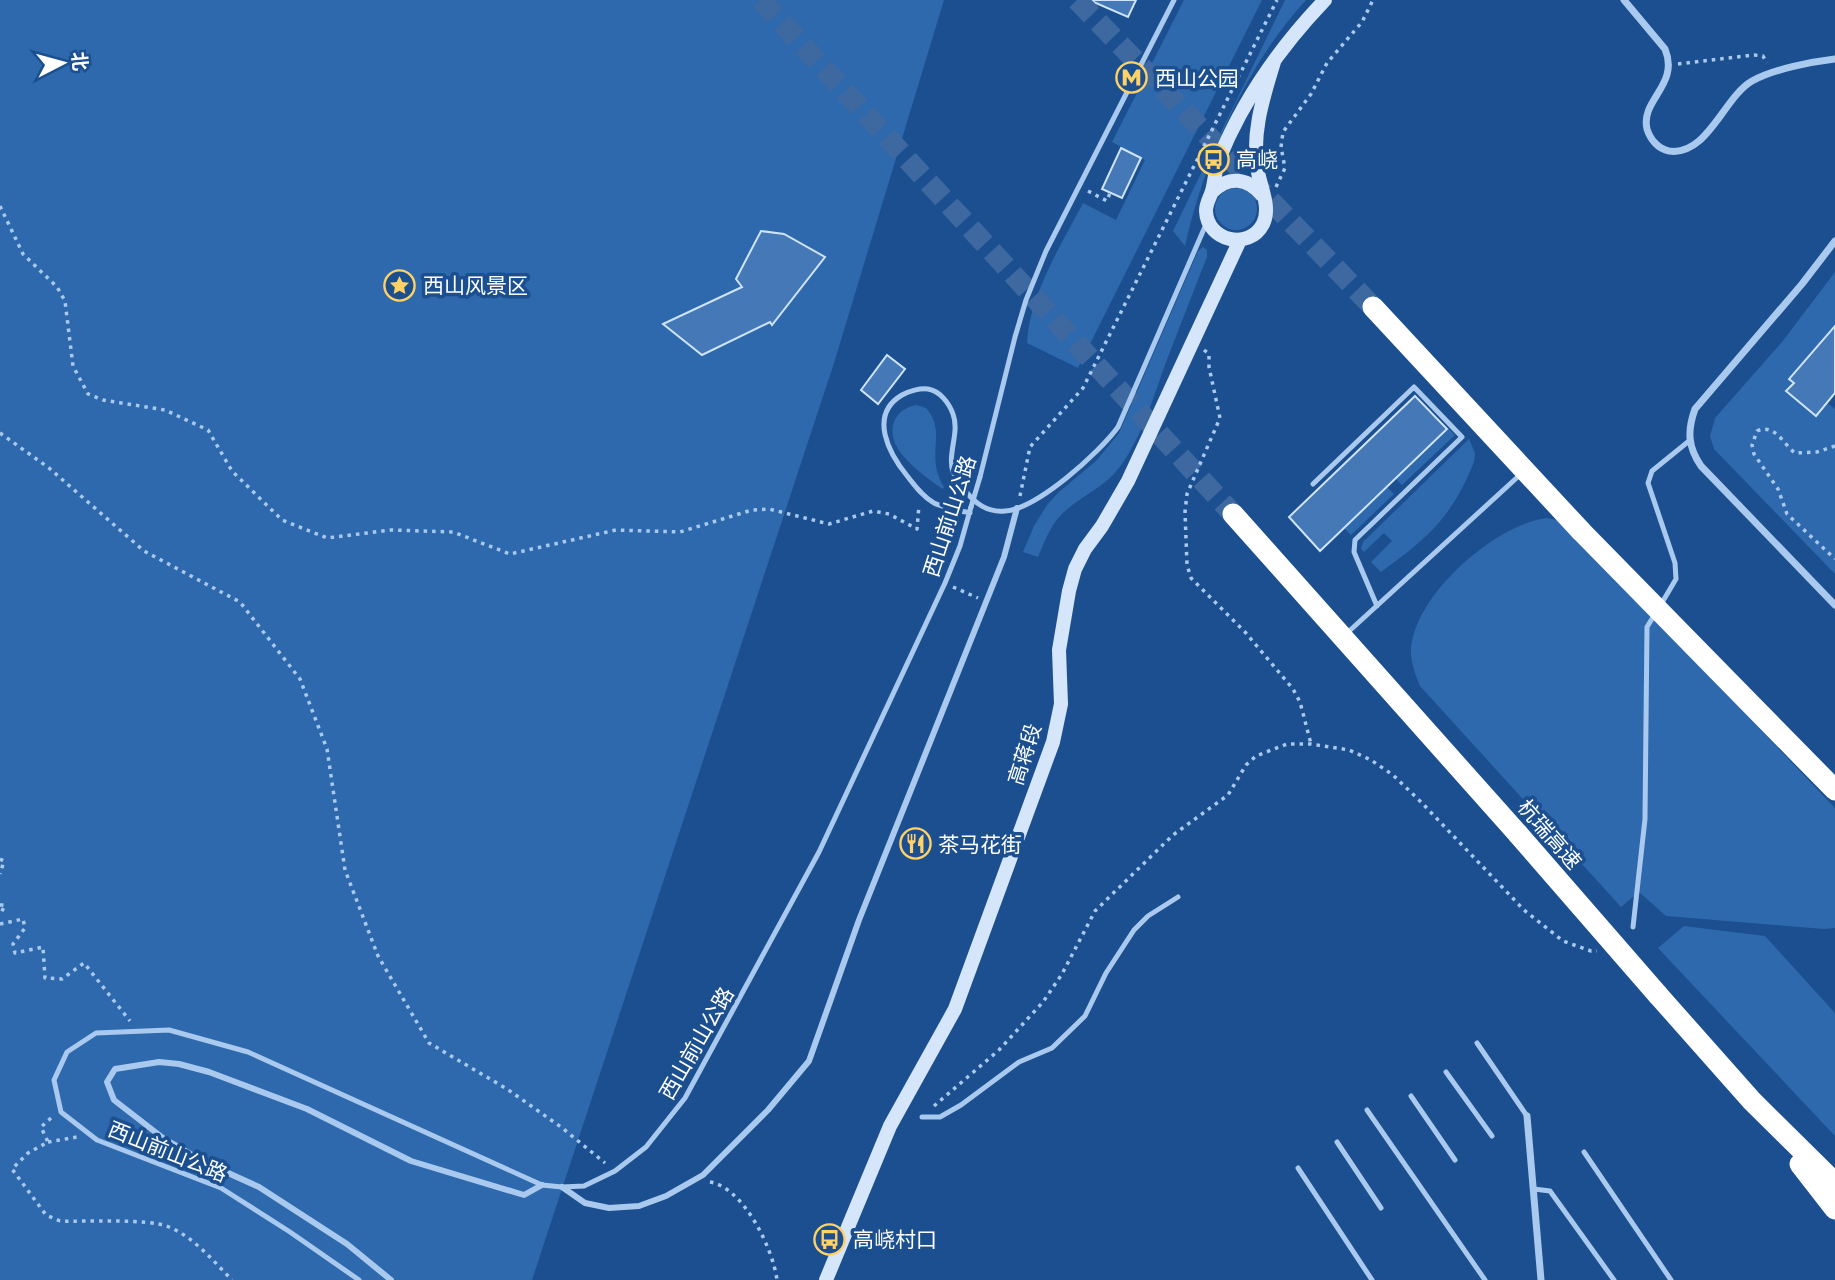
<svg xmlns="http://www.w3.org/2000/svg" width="1835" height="1280" viewBox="0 0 1835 1280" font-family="Mulish,'Noto Sans SC',sans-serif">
	<rect width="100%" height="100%" fill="#1b4f8f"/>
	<path fill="#2e69ad" d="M0 0H944L834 363 532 1280H0Z
		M1184 0H1262L1078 368 1027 343C1029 296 1061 245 1083 203L1116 220 1145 160 1112 142Z
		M1285 0H1306C1246 65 1204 161 1185 246L1173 231Z
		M1215 209a21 21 0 1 1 42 0a21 21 0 1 1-42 0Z
		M1203 247 1207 250V257C1194 290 1181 323 1168 357 1154 394 1143 436 1119 468 1103 489 1078 497 1061 515 1050 526 1044 543 1038 557L1023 552 1034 526 1047 505 1059 492 1097 460 1119 433 1198 251Z
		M1835 272V333L1803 362 1789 378 1794 383 1787 391 1816 416 1827 403 1835 409V574L1714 449 1710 436 1715 418 1782 342Z
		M917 405 926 408C948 433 924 455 944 487L943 489C930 481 904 461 897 447 886 428 896 408 917 405Z
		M1448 428 1455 435 1402 485 1395 478Z
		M1469 439 1475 453 1474 462C1452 517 1428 538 1381 572L1371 562 1392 541 1384 533 1364 552 1361 549 1363 542Z
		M1387 487 1394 494 1351 535 1344 528Z
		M1546 518 1557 520 1566 525 1835 808V928L1824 929 1666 916 1639 892 1621 907 1420 686C1416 676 1412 666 1411 655 1409 599 1494 525 1546 518Z
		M1684 926 1765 936 1835 1013V1136L1658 948Z"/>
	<path fill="#4478b7" stroke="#cfe3fa" stroke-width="2" d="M1089 0H1136L1128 17Z
		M1121 148 1141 158 1122 198 1102 189Z
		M761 231 784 234 825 257 772 325 770 322 702 355 663 324 742 287 736 279Z
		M1835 326V393L1816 416 1786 391 1794 383 1789 379Z
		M887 355 905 369 878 404 861 390Z
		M1415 396 1447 429 1320 551 1289 517Z"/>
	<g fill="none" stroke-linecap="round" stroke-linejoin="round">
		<path stroke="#3d69a0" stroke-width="21" stroke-dasharray="21 10" stroke-linecap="butt" d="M761 0 1233 514
			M1077 0 1373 307"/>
		<path stroke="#a9c9ee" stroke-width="3.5" stroke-dasharray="3.5 5" stroke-linecap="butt" d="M1678 64 1754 55 1763 56 1767 63
			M1276 187 1285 168 1281 147 1283 132 1311 94 1327 63 1362 22 1373 0
			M1088 191 1107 201 1110 193
			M0 206 23 254 57 287 65 301 73 366 88 394 103 400 165 410 208 430 232 471 282 520 327 538 391 530 453 532 510 554 616 530 680 532 752 510 769 509 829 524 873 511 889 514 917 529 919 505
			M1204 350 1209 354V367L1220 418 1187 494 1185 512 1187 565 1191 578 1245 632 1293 689 1300 702 1311 744
			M0 433 49 468 144 551 240 602 300 679 327 749 345 870 378 956 429 1043 507 1089 561 1127 605 1163
			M1835 446 1817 452 1795 453C1783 444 1775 423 1757 431L1752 445 1754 454 1778 489 1787 514 1835 559
			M1020 496 1030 447 1083 388 1277 0
			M953 587 978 598
			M0 859 4 861 0 874
			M0 905H5L0 915
			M0 924 23 919 25 928 13 944 15 953 43 947 45 978 62 979 84 963 130 1021
			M934 1106 999 1050 1043 1002 1062 974 1095 911 1173 835 1228 795 1246 765 1256 756 1287 744H1311L1349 750 1371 760 1393 775 1421 802 1524 910 1563 941 1591 951H1597
			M51 1118 41 1127 48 1142 28 1153 12 1169 46 1215 60 1221C86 1222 148 1218 169 1227 194 1237 214 1262 232 1280
			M48 1142 77 1137
			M710 1182C744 1188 773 1249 777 1280"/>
		<path stroke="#a9c9ee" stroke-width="5" d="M980 477 1015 337 1026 300 1046 251 1174 0
			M1313 484 1414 387 1462 437 1355 540 1354 552 1377 606
			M970 513C958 510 944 508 934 503 923 497 915 486 908 477 889 454 868 415 902 395 909 391 920 388 928 389 940 391 949 403 953 414 960 433 947 453 953 472 956 478 961 485 965 490 974 503 988 513 1005 511 1037 509 1099 453 1118 427L1207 222
			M1660 606 1676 579 1675 563 1648 483 1652 471 1689 441
			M1346 634 1522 473
			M1633 927 1645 819 1647 627 1655 614
			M1477 1043 1527 1116
			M1446 1072 1492 1136
			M1411 1096 1455 1160
			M1367 1110 1485 1280
			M922 1117H940L961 1105 1019 1062 1052 1048 1085 1016 1106 973 1134 930 1148 916 1178 897
			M1337 1142 1381 1208
			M1584 1152 1671 1280
			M1298 1168 1372 1280
			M1534 1189 1550 1191 1614 1280
			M359 1280 290 1232 221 1188 97 1140 61 1112 54 1080 67 1052 96 1033 169 1030 248 1052 542 1185 562 1187 584 1186 615 1171 646 1147 685 1098 819 852 945 583 960 546 971 507"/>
		<path stroke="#a9c9ee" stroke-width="6" d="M562 1187 585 1203 609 1208 639 1206 666 1196 703 1175 768 1110 809 1061 859 920 1004 557 1017 508
			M391 1280 347 1244 259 1187 206 1163 163 1138 114 1100 107 1082 115 1069 159 1062 179 1064 209 1072 307 1109 411 1161 524 1195 542 1185"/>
		<path stroke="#a9c9ee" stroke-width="7" d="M1624 0 1665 49C1680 85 1640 100 1647 129 1650 139 1658 149 1669 151 1707 157 1724 97 1752 81 1774 69 1810 62 1835 59
			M1835 241 1802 284 1695 409C1687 431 1688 447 1701 466L1835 605
			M1527 1116 1541 1280"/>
		<path stroke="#d6e6fa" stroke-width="14" d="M1274 62C1263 98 1251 134 1258 172 1261 188 1271 208 1263 224 1249 251 1207 241 1206 211 1206 203 1210 198 1212 191 1215 180 1215 169 1219 159 1243 100 1281 46 1325 0
			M1212 192C1228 176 1247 177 1262 195
			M826 1280 890 1126 955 1009 1053 742 1061 704 1059 650 1069 591 1075 569 1085 549 1102 526 1128 481 1240 240"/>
		<path stroke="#fff" stroke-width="21" d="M1373 307 1581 531
			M1233 514 1518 834
			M1658 995 1752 1101 1835 1183
			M1800 1164 1835 1209"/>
		<path stroke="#a9c9ee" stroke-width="5" d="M971 507 980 477"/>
		<path stroke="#fff" stroke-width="21" d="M1581 531 1835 790
			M1518 834 1658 995"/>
	</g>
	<defs>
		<symbol id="metro-ring" viewBox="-11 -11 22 22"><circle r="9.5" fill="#1b4f8f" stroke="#ffd166" stroke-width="1.5"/><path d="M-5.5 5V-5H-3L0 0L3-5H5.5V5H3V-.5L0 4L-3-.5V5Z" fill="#ffd166"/></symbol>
		<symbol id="bus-ring" viewBox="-11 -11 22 22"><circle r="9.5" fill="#1b4f8f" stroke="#ffd166" stroke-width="1.5"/><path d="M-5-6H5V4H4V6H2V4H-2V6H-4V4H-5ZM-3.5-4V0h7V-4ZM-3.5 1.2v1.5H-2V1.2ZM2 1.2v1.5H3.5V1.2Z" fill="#ffd166"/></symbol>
		<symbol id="sight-ring" viewBox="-11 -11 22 22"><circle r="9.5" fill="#1b4f8f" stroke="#ffd166" stroke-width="1.5"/><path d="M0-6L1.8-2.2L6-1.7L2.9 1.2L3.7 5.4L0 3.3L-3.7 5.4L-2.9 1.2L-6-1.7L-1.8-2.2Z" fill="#ffd166"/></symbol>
		<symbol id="restaurant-ring" viewBox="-11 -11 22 22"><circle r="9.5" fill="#1b4f8f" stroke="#ffd166" stroke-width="1.5"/><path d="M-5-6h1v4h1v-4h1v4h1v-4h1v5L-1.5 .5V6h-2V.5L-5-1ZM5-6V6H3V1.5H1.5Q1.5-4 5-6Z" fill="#ffd166"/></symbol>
	</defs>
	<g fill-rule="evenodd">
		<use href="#metro-ring" x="1114" y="60" width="35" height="35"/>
		<use href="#bus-ring" x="1196" y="142" width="35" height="35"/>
		<use href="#sight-ring" x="382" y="268" width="35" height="35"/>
		<use href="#restaurant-ring" x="898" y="826" width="35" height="35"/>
		<use href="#bus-ring" x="812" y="1222" width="35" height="35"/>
	</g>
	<g text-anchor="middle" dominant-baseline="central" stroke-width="7" stroke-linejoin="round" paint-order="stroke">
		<g font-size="21" fill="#fff" stroke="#1b4f8f" text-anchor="start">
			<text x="1155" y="78">西山公园</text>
			<text x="1236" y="159">高峣</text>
			<text x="423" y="285">西山风景区</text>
			<text x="938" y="844">茶马花街</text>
			<text x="853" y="1239">高峣村口</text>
		</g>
		<g font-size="21" fill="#fff" stroke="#1b4f8f">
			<text transform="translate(949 516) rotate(-72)">西山前山公路</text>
			<text transform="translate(1024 754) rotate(-72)">高蒋段</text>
			<text transform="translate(1550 834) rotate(49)">杭瑞高速</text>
			<text transform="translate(696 1043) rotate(-60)">西山前山公路</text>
			<text transform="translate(168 1151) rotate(22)">西山前山公路</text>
		</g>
	</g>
	<g transform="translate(63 63) rotate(84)" stroke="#1b4f8f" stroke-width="5" paint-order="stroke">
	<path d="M0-5L12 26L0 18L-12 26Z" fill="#ffffff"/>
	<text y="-10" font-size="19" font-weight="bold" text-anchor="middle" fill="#ffffff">北</text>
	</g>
</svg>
